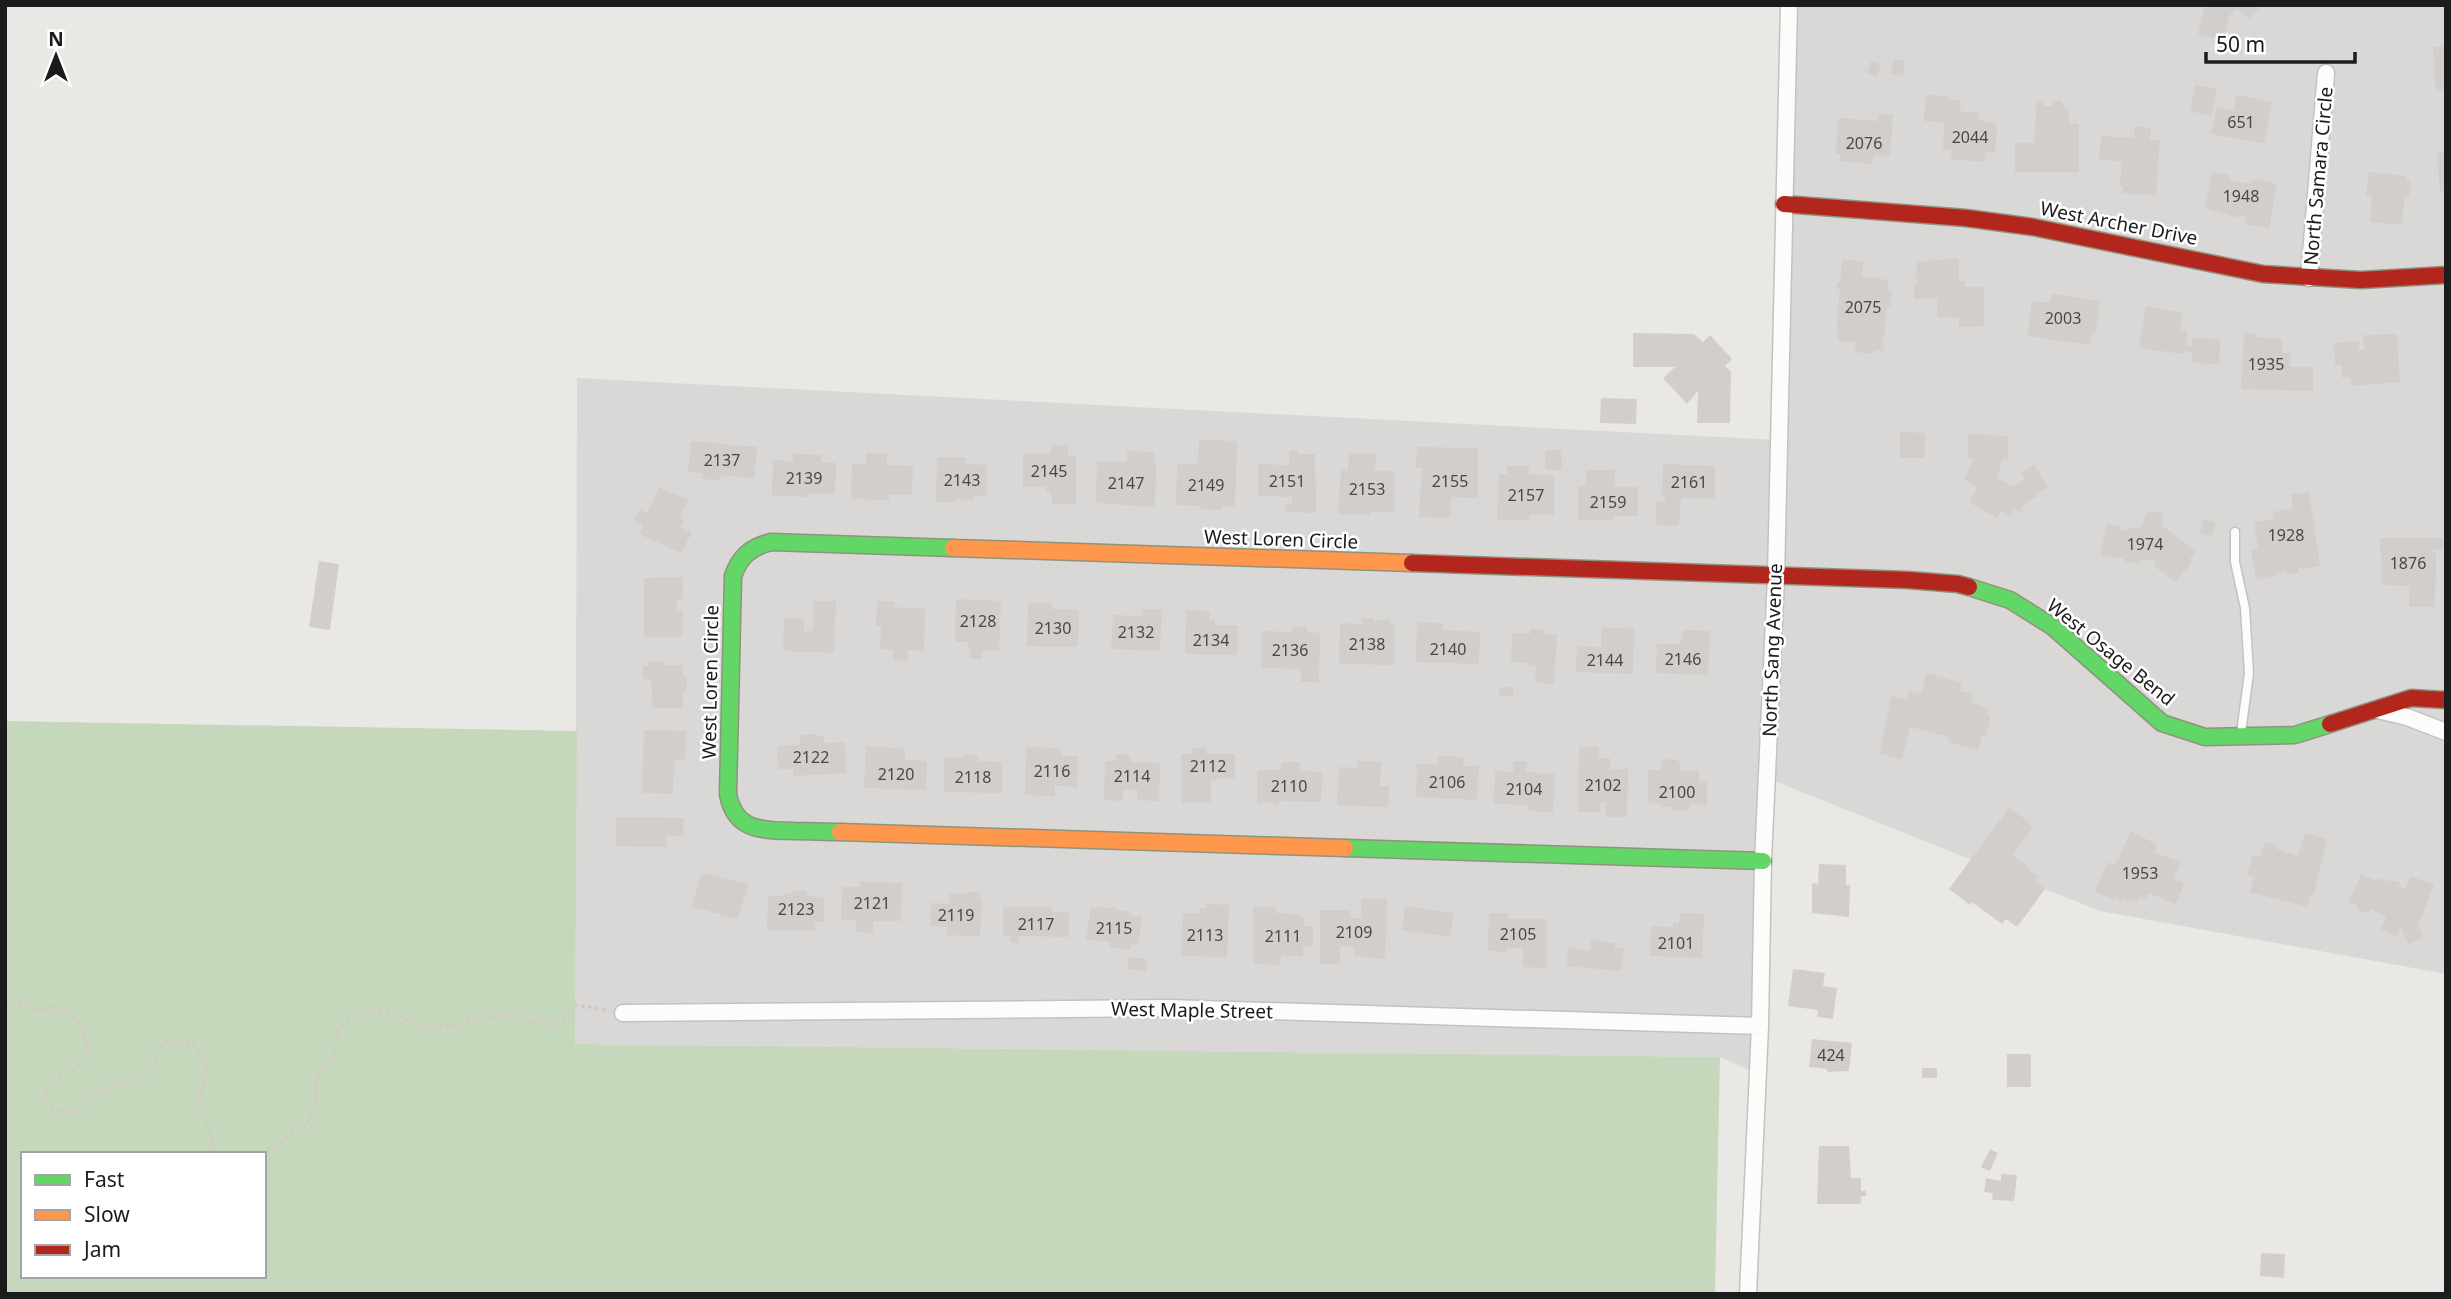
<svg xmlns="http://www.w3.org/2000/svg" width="2451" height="1299" viewBox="0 0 2451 1299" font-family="'Noto Sans',sans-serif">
	<rect width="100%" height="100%" fill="#eae8e5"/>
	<path fill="#d9d8d6" d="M1789 5H2446V974L2100 911 1767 778 1758 1074 1720 1057 575 1044 577 378 1778 440Z"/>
	<path fill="#c6d8bb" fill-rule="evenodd" d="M5 721 577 731 575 1044 1720 1057 1715 1294H5ZM23 1154H264V1276H23Z"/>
	<path fill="#d1cecc" d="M2205 5H2262L2249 19 2237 8 2229 16 2223 40 2198 34Z
		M2446 46V90L2437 91 2433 75 2435 74 2433 47Z
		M1894 59 1905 61 1903 76 1891 74Z
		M1871 61 1881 64 1877 76 1867 73Z
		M2195 85 2217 89 2211 116 2190 111Z
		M1926 95 1949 96V99L1961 100 1960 111 1979 113V120L1997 124 1995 153 1986 152 1985 162 1951 159 1952 150 1943 149 1944 123H1954L1924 121Z
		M2239 95 2272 102 2264 143 2211 134 2217 107 2235 111V97Z
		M2037 101H2042L2044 106H2053V101H2062L2063 107 2069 111V124H2079V172H2015V143H2034Z
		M1878 114 1893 115 1890 157 1874 156 1871 164 1840 161V154H1835L1839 118 1878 121Z
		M2135 126 2151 128 2150 140H2160L2156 196 2122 193 2123 186H2120L2122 161 2099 160 2101 136 2134 138Z
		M2446 151V191H2440L2437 152Z
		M2212 171 2230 175 2229 180 2251 184 2252 179 2277 184 2269 229 2245 224 2247 216 2238 215 2237 218 2205 208Z
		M2369 172 2407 176 2406 179 2411 182 2409 197 2404 199 2402 225 2370 222 2372 195H2366Z
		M1959 258V282H1965V287H1984V326L1959 327V317H1937V298L1914 299V283H1918V278H1916L1917 262Z
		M1842 260 1863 261 1862 276 1888 280V291H1892L1890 307 1887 306 1884 337H1882L1884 351 1876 350 1871 354 1855 352 1856 342 1838 341V334H1836L1840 289H1837V282H1840Z
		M2052 294 2100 301 2095 334 2091 333 2090 345 2027 336 2032 301 2050 303Z
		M2146 306 2183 313 2180 330 2187 331 2185 345 2192 346 2193 338 2220 339 2219 364 2192 363V353L2184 351 2183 354 2139 348Z
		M1633 333 1694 334 1703 342 1710 335 1732 359 1725 366 1731 372 1730 423H1697L1698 391 1687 404 1663 378 1675 367H1633Z
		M2244 333H2255V337L2282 339V353H2291L2290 367H2313V391L2241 389Z
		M2397 334 2400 382 2351 386 2350 377 2342 378V365H2335L2334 343 2359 341V350H2364L2363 335Z
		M1601 398 1637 399 1636 424 1600 423Z
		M1900 432 1925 433V458H1900Z
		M1968 434 2008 436V459H2002L1997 478 2013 487 2025 479 2021 473 2034 465 2048 487 2036 494 2037 497 2026 502 2020 512 2015 509 2010 517 2001 511 1997 518 1969 502 1978 488 1964 479 1973 461V459H1968Z
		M1199 440 1237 441 1235 507H1222V510L1199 509 1200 506 1176 505 1177 464H1198Z
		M691 441 757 447 754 478 721 475 720 480 702 479 703 473 688 472Z
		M1052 445H1068V455H1076V504H1052V495H1049V491H1046V487H1023V453H1051Z
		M1417 447 1478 448V498L1451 497 1450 518 1419 517 1422 468H1416Z
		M1289 450 1298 451V454H1315L1316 513 1286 512V505H1292V497L1258 496V464L1289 465Z
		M1545 450H1561L1562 470H1545Z
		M1127 451 1154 452V463L1156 464 1155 507 1096 503 1097 461 1127 462Z
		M866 453 887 454V465L913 466 912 495H889V500L851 499 852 464H866Z
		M1349 453H1376L1375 471H1395L1394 512H1370V515L1338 514 1341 470 1348 471Z
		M793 454 822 455 821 462 836 463 835 494 809 493V497L772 495 773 460 793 461Z
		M937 457H966L965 464 987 465 986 496 973 495V500L957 499V502H936Z
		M1663 464 1715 466V499L1681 498 1679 526 1656 525V501H1665V497H1662Z
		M1507 466H1529V475H1554V515H1529V520H1497L1499 474H1507Z
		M1586 470H1615L1614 487H1638V516H1613V520H1578V486H1586Z
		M659 487 688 500 680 518 684 520 680 527 692 532 681 553 639 534 643 526 634 521 640 509 647 513Z
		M2309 492 2320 566 2302 569 2301 567H2298L2299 573 2287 574 2286 571 2276 572V575L2271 577 2256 580 2251 550 2258 549 2254 522 2274 519 2273 512 2293 508 2291 494Z
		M2147 511 2163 513 2161 525 2196 551 2190 559 2192 561 2176 582 2154 566 2156 562 2150 559 2149 561 2142 560 2138 564 2126 562 2123 558 2101 556 2106 524 2121 526 2120 530 2128 531 2129 527 2141 529Z
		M2204 519 2216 522 2212 536 2200 533Z
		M2380 538H2443V549L2432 550V553H2436L2435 607H2409V586L2382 585Z
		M319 561 339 564 330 630 309 627Z
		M683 577V599H677V611H683L682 637H644V578Z
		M956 599 1001 601 999 651H982V659H971L968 642H955Z
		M814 601H836L834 653 783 651 784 618 804 619V631H813Z
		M877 601 895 602 894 607 925 609 924 651 908 650V661L893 660 894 650 880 649 881 626H876Z
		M1028 603H1052V609L1079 610 1078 647 1027 646Z
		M1143 609 1162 610 1160 651 1111 649 1113 615 1142 616Z
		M1186 610 1210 611V620H1215V625H1238L1237 655 1185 654Z
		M1362 618H1374V621L1390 619V625H1395L1394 665 1339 664 1340 623 1362 624Z
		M1417 622 1443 623V630L1480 632 1479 664 1416 662Z
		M1292 627H1307V632L1320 633 1319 682H1301V669L1261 668 1262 631 1292 632Z
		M1602 627 1634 629 1633 674 1576 672 1577 646 1601 647Z
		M1530 629 1544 630 1543 634 1557 635 1554 684 1535 683 1536 666H1529V663L1511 662 1512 633 1530 634Z
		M1683 630 1710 631 1708 675 1656 673 1657 644H1680V639H1683Z
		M648 661H663V665H683V677H687L686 693H683V708H653L651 679H643V666H648Z
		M1927 673 1962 683 1960 691 1973 694 1971 702 1989 709 1987 715 1991 716 1986 736 1982 735 1978 750 1948 742 1949 737 1910 727 1902 759 1880 754 1891 696 1907 700 1909 691 1921 694Z
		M1500 687H1514L1513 696H1499Z
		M644 730 686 731 685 760H674L673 794 642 793Z
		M817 734V736H823L824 743 845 742 846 773 793 776V769H778L777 746 800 745V735Z
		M866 746 905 749V760L927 761 926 790 864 788Z
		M1026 747 1060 748 1062 756H1078L1077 788 1055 785V796L1025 795Z
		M1206 747V754H1235V778L1211 780V802L1182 803 1181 754H1192V748Z
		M1579 747H1599V758H1610V769H1628L1627 817H1606V802H1600V812H1578Z
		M1116 754 1130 755V762L1160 763 1159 801 1137 800 1138 790 1123 789V801L1104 800 1105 761H1116Z
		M964 755H978V761L1002 762V793L944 792V757H964Z
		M1442 756 1464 757 1463 766H1479L1477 800 1416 797 1417 764 1438 765V757Z
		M1664 759 1677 760 1681 764 1680 771H1699V781H1707V805L1690 804 1689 811 1672 810V807H1661V804L1648 803V770H1661V763Z
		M1358 761 1381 762 1380 786H1389L1388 807 1337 805 1339 767 1358 768Z
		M1514 761H1527L1526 772 1555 774 1553 812 1528 811V805L1494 804 1495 771 1513 772Z
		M1281 762H1300V771L1322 772 1321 802 1279 801V804H1273V802L1257 804V770H1281Z
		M2009 808 2029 822 2028 823 2033 827 2012 855 2030 868 2029 870 2038 877 2034 881 2045 889 2017 927 2006 919 2002 924 1972 902 1970 905 1949 889Z
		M616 817 684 818 683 836 666 835V847L616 846Z
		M2130 831 2158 845 2154 853 2181 862 2174 879 2184 883 2176 904 2149 893 2145 899 2139 896V900L2125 901V896L2123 900 2119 901 2117 896 2115 900 2095 892 2107 862 2115 866 2117 857 2119 858Z
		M2305 833 2327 839 2313 895 2311 894 2307 907 2250 892 2254 877 2247 875 2253 855 2260 857 2264 843H2268L2275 844 2277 849 2298 856Z
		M1819 864 1846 865V885H1850L1849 917 1812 913V883L1818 884Z
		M701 873 748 884 738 919 692 907Z
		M2361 874 2376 881 2377 878 2388 882 2389 879 2400 883 2398 886 2405 889 2411 876 2434 885 2418 925 2423 938 2408 944 2401 926 2397 936 2381 930 2386 917 2371 909 2369 914 2357 909 2358 906 2349 902Z
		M860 882 902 883 901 921H873V933L856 932V920H841L842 887H860Z
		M791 891H807V896L824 897V922H815V931L767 930 768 896H784V893H791Z
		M968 892H980V900H982L980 936 947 935 948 927 930 926 931 903 949 904V893L968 894Z
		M1361 899H1387L1385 959 1354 956 1355 947 1340 946V964H1320V910H1350V918H1361Z
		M1206 904 1229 905 1227 957 1181 956 1183 913H1200V908H1206Z
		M1405 906 1454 913 1450 937 1402 930Z
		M1003 907H1052V912L1069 913V937L1018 936V943H1010V936H1003Z
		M1091 907 1117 908V910L1130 912 1129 915 1142 917 1138 945 1131 944 1130 950 1110 947 1111 942 1086 939Z
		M1253 907H1276V913L1300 915V918H1304V926H1313V947H1303V956L1281 955 1280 965 1254 964Z
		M1489 913 1508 914V919H1547L1546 968 1523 967V948H1507V952L1488 951Z
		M1680 913 1704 914 1702 958 1650 956 1651 926 1673 927 1674 922 1679 923Z
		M1591 940 1615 943V948L1624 949 1621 971 1566 966 1568 948 1590 951Z
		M1129 957 1147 959 1146 971 1128 969Z
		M1793 969 1825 973 1823 986 1837 988 1833 1019 1817 1017 1818 1010 1788 1006Z
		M1812 1039 1852 1043 1849 1071 1827 1072V1069L1809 1067Z
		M2007 1054H2031V1087H2007Z
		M1922 1068H1937V1078H1922Z
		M1819 1146H1849L1851 1178H1861V1191H1866V1196H1861V1204H1817Z
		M1990 1149 1998 1153 1990 1171 1981 1167Z
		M2001 1174 2017 1175 2014 1201 1992 1200 1993 1193 1984 1192 1986 1178 2001 1181Z
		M2261 1253 2285 1254 2284 1278 2260 1276Z"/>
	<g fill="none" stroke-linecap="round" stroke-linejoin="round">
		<defs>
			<path id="lane" d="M2235 532V562L2245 608 2249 673 2241 733"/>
			<path id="street" d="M2309 278 2326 73
				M2378 710 2407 717 2446 732
				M623 1013 1168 1008 1760 1026
				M1748 1294 1760 1026 1763 861 1776 577 1789 5"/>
			<path id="fast" d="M1969 587 2010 600 2053 627 2162 723 2205 737 2295 735 2330 724
				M840 832C825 832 809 831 794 831 763 830 735 832 728 794L733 576C740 556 751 547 771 542L953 548
				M1345 848 1763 861"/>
			<path id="slow" d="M953 548 1412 563
				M840 832 1345 848"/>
			<path id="jam" d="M1784 204 1966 218 2033 227 2263 274 2361 280 2446 275
				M1412 563 1908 580 1958 584 1969 587
				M2330 724 2411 698 2446 700"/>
		</defs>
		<use href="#lane" stroke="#c3c2c1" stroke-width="11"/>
		<use href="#street" stroke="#c3c2c1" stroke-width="19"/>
		<use href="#fast" stroke="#91927e" stroke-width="19"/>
		<use href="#slow" stroke="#91927e" stroke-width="19"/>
		<use href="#jam" stroke="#91927e" stroke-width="19"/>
		<path stroke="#d5c7c5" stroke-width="3.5" stroke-dasharray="3.5 3.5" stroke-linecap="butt" d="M5 1002 39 1010 54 1007 68 1012 83 1027 87 1047 81 1065 70 1072 52 1077 46 1084C44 1106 53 1112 74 1112 86 1107 92 1095 103 1089 117 1081 135 1084 148 1073 156 1067 155 1057 159 1049 172 1029 199 1043 204 1061 210 1081 200 1087 199 1103 199 1113 207 1123 210 1133 212 1140 213 1147 215 1154
			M261 1154 306 1125 315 1106 317 1078 334 1053 340 1026C361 1010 380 1005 404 1018 412 1022 420 1027 430 1027 458 1028 486 1012 516 1017 522 1018 526 1022 531 1022 541 1024 554 1025 563 1022 571 1019 571 1010 575 1005L607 1010"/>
		<use href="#lane" stroke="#fcfcfb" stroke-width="8"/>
		<use href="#street" stroke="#fcfcfb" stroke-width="16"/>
		<use href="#fast" stroke="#63d668" stroke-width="16"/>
		<use href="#slow" stroke="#ff974d" stroke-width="16"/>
		<use href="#jam" stroke="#b3261e" stroke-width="16"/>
	</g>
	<g text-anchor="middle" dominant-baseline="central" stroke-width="5" stroke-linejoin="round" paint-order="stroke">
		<g font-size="16" fill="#494848">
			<text x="2241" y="122">651</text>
			<text x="1970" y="137">2044</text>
			<text x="1864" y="143">2076</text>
			<text x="2241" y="196">1948</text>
			<text x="1863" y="307">2075</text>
			<text x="2063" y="318">2003</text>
			<text x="2266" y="364">1935</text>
			<text x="722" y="460">2137</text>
			<text x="1049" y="471">2145</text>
			<text x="804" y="478">2139</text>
			<text x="962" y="480">2143</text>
			<text x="1287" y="481">2151</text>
			<text x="1450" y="481">2155</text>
			<text x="1689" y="482">2161</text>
			<text x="1126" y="483">2147</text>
			<text x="1206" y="485">2149</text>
			<text x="1367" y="489">2153</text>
			<text x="1526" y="495">2157</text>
			<text x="1608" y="502">2159</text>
			<text x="2286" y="535">1928</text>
			<text x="2145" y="544">1974</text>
			<text x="2408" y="563">1876</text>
			<text x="978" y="621">2128</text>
			<text x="1053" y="628">2130</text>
			<text x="1136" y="632">2132</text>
			<text x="1211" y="640">2134</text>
			<text x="1367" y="644">2138</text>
			<text x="1448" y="649">2140</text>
			<text x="1290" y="650">2136</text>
			<text x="1683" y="659">2146</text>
			<text x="1605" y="660">2144</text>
			<text x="811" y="757">2122</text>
			<text x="1208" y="766">2112</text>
			<text x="1052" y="771">2116</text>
			<text x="896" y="774">2120</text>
			<text x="1132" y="776">2114</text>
			<text x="973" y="777">2118</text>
			<text x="1447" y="782">2106</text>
			<text x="1603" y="785">2102</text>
			<text x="1289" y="786">2110</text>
			<text x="1524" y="789">2104</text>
			<text x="1677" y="792">2100</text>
			<text x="2140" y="873">1953</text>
			<text x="872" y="903">2121</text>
			<text x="796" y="909">2123</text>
			<text x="956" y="915">2119</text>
			<text x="1036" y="924">2117</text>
			<text x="1114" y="928">2115</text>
			<text x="1354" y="932">2109</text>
			<text x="1518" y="934">2105</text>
			<text x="1205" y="935">2113</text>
			<text x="1283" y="936">2111</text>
			<text x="1676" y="943">2101</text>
			<text x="1831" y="1055">424</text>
		</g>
		<g font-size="19" fill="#1c1c1c" stroke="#fff">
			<text transform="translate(2318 176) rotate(-85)">North Samara Circle</text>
			<text transform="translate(2119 223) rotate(11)">West Archer Drive</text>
			<text transform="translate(1281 539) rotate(2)">West Loren Circle</text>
			<text transform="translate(1772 650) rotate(-88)">North Sang Avenue</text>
			<text transform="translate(2111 652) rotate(39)">West Osage Bend</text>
			<text transform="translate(710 682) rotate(-89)">West Loren Circle</text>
			<text transform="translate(1192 1010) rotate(1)">West Maple Street</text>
		</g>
	</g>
	<rect width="2451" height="1299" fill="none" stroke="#1c1c1c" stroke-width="14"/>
	<rect x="21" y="1152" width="245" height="126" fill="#ffffff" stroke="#a4a4a4" stroke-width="2"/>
	<rect x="35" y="1175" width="35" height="10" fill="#63d668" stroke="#a4a4a4" stroke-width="2"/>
	<text x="84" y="1187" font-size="21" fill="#1c1c1c">Fast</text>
	<rect x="35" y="1210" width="35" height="10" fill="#ff974d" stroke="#a4a4a4" stroke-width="2"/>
	<text x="84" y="1222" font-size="21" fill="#1c1c1c">Slow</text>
	<rect x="35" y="1245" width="35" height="10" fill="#b3261e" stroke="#a4a4a4" stroke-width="2"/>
	<text x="84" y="1257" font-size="21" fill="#1c1c1c">Jam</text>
	<g transform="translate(56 56)" stroke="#ffffff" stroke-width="5" paint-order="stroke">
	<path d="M0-5L12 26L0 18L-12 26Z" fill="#1c1c1c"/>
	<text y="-10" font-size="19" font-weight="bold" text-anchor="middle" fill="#1c1c1c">N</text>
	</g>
	<path d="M2206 52v10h149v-10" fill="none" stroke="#1c1c1c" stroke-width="3.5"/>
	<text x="2216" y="52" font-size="21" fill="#1c1c1c" stroke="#ffffff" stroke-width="5" paint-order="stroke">50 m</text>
</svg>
